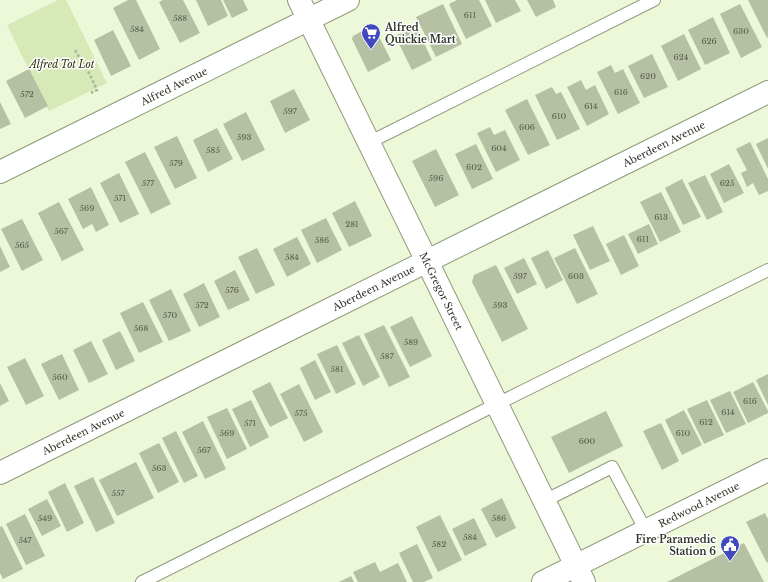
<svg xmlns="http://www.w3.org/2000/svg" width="768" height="582" viewBox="0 0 768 582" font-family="'Libre Baskerville',serif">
	<rect width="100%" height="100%" fill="#ecf8d8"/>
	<path fill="#d7e9b7" d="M58 0H66L107 83 49 111 7 25Z"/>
	<path fill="#b6c1a3" d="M128 0H136L160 49 139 60 113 8Z
		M163 0H183L200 33 180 43 159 2Z
		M196 0H221L228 16 208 26Z
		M223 0H243L248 10 232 18Z
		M457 0H479L492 26 466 39 449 4Z
		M485 0H515L521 11 496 23Z
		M527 0H553L556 7 536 17Z
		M748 0H768V37L767 38Z
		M443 4 462 44 436 57 416 17Z
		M740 4 762 47 741 58 720 14Z
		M713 17 730 53 705 65 688 30Z
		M373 25 391 60 368 72 352 39 353 36Z
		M416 26 432 60 412 70 395 36Z
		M113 30 131 66 111 76 94 40Z
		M684 34 701 69 678 81 661 46Z
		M652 54 668 87 644 98 628 66Z
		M611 65 615 73 623 69 640 103 618 114 597 72Z
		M29 69 48 106 25 118 6 81Z
		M581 80 586 90 595 85 609 114 587 126 567 87Z
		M552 87 556 94 561 92 580 129 557 140 535 95Z
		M294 89 310 120 285 133 270 101Z
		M527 99 550 145 528 155 505 110Z
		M0 102 11 124 0 129Z
		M246 112 265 150 242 161 223 124Z
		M490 127 494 135 505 130 520 160 496 172 477 133Z
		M217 128 233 159 208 172 193 140Z
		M177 136 197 178 175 189 154 147Z
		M768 138V169L756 144Z
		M750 142 768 179V191L759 195 753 183 747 187 741 173 747 170 736 149Z
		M476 144 493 179 472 189 455 154Z
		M436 149 459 195 435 207 412 161Z
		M145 152 171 204 151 214 125 162Z
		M729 164 744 193 724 203 710 174Z
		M119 173 139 214 120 223 100 183Z
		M705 175 723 212 707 220 688 183Z
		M682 179 701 217 683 225 665 188Z
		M91 187 109 225 96 232 92 224 83 229 68 199Z
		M661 192 681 232 660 242 640 202Z
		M355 201 372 236 349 247 332 213Z
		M59 202 84 250 62 261 38 213Z
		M326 218 342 250 317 263 301 230Z
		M22 219 43 260 22 271 1 229Z
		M649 224 658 244 638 254 628 234Z
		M593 226 610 261 590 270 573 235Z
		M624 235 639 266 621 275 606 244Z
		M297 237 311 264 287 277 273 249Z
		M0 246 10 267 0 272Z
		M257 248 275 285 256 294 238 257Z
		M575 248 598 294 577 304 554 258Z
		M548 250 563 280 546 289 531 258Z
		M524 258 537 284 517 294 504 268Z
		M496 265 528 329 502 342 472 282 474 275Z
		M235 270 250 300 228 310 214 281Z
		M204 283 220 317 199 327 183 294Z
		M171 289 191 331 169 341 149 300Z
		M143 302 163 342 139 353 120 313Z
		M412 316 432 356 410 367 390 327Z
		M384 325 410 377 389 387 364 334Z
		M120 331 135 361 116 370 102 340Z
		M359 335 380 377 363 386 342 343Z
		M91 341 108 374 89 383 73 350Z
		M337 345 356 384 336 394 317 354Z
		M62 354 79 390 59 400 41 364Z
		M25 358 44 396 26 405 7 367Z
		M315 360 331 392 315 400 300 368Z
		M768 374V405L756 380Z
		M270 382 288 418 270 427 252 391Z
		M753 382 768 411V413L748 423 733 392Z
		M0 383 9 401 0 406Z
		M299 384 323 432 304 442 280 394Z
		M730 391 746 424 726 433 710 400Z
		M251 400 269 437 250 447 232 409Z
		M707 400 724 435 704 444 687 409Z
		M227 408 247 449 227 459 207 417Z
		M684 410 702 445 682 455 665 420Z
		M606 411 623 446 569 473 551 437Z
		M203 421 226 469 205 479 182 432Z
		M661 423 679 461 662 470 643 431Z
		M176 431 198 476 184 483 162 438Z
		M159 443 179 482 158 493 139 453Z
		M136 462 154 498 117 516 99 480Z
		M93 477 115 523 96 532 74 486Z
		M65 483 84 523 67 532 48 492Z
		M502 498 516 528 496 538 481 509Z
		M47 499 61 526 42 536 28 509Z
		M765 513 768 519V562L767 563 746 522Z
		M25 514 45 556 26 565 6 524Z
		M440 515 462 560 438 572 416 527Z
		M474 518 487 545 465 556 452 529Z
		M2 526 23 569 3 579 0 573V527Z
		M744 543 764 582H667Z
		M417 544 433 578 424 582H413L399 553Z
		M375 562 380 572 398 563 407 582H358L353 572Z
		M351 576 354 582H339Z"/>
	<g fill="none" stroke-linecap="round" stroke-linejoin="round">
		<defs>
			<path id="lane" d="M368 143 654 0
				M544 501 612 467 646 531
				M142 582 497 404 768 270"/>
			<g id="street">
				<path id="s1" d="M0 172 348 0"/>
				<path id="s2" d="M0 473 768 92"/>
			</g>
			<g id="secondary">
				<path id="s3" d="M299 0 584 582"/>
				<path id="s4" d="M543 582 768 470"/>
			</g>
		</defs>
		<use href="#lane" stroke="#8f9a7c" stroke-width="14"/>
		<use href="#street" stroke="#8f9a7c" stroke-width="24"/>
		<use href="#secondary" stroke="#8f9a7c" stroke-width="24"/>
		<path stroke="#adb79d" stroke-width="2.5" stroke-dasharray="3 2" stroke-linecap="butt" d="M75 50 89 73 97 90 92 92 93 94"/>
		<use href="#lane" stroke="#fff" stroke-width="12"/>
		<use href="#street" stroke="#fff" stroke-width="22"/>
		<use href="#secondary" stroke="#fff" stroke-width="22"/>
	</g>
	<defs>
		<symbol id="supermarket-pin" viewBox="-11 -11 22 30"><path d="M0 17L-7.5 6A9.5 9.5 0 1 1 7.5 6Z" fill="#4049bd" stroke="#fff"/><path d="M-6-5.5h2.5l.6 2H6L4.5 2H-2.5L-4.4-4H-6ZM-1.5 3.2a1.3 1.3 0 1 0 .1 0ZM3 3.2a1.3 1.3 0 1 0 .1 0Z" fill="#fff"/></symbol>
		<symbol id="civic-pin" viewBox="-11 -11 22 30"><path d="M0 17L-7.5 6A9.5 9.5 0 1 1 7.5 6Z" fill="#4049bd" stroke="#fff"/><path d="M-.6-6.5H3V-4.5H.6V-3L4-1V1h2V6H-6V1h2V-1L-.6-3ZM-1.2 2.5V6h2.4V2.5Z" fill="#fff"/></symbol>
	</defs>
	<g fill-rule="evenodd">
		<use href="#supermarket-pin" x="360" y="22" width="22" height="30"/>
		<use href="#civic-pin" x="719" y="534" width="22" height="30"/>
	</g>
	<g text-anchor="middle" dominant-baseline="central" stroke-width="3" stroke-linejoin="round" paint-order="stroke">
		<g font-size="8" fill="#525948">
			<text x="470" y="15">611</text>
			<text x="180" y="18">588</text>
			<text x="137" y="29">584</text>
			<text x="741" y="31">630</text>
			<text x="709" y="41">626</text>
			<text x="681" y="57">624</text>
			<text x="648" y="76">620</text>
			<text x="621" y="92">616</text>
			<text x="27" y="94">572</text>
			<text x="591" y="106">614</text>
			<text x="290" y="111">597</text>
			<text x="559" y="116">610</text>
			<text x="527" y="127">606</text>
			<text x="244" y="137">593</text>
			<text x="499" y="148">604</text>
			<text x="213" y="150">585</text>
			<text x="176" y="163">579</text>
			<text x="474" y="167">602</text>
			<text x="436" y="178">596</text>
			<text x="148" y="183">577</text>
			<text x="727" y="183">625</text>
			<text x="120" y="198">571</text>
			<text x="87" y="208">569</text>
			<text x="661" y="217">613</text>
			<text x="352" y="224">281</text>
			<text x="61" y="231">567</text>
			<text x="643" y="239">611</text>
			<text x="322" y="240">586</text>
			<text x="22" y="245">565</text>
			<text x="292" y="257">584</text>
			<text x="520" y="276">597</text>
			<text x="576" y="276">603</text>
			<text x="232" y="290">576</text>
			<text x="202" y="305">572</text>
			<text x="500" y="305">593</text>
			<text x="170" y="315">570</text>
			<text x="141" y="328">568</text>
			<text x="411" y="342">589</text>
			<text x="387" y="356">587</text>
			<text x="337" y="369">581</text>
			<text x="60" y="377">560</text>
			<text x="750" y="401">616</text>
			<text x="728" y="412">614</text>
			<text x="301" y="413">575</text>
			<text x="706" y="422">612</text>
			<text x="250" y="423">571</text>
			<text x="227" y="433">569</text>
			<text x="683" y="433">610</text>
			<text x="587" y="441">600</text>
			<text x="204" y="450">567</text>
			<text x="159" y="468">563</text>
			<text x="118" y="493">557</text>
			<text x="45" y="518">549</text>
			<text x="499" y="518">586</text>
			<text x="470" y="537">584</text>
			<text x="25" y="540">547</text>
			<text x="439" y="544">582</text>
		</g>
		<g font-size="10" font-weight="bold" fill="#31362a" stroke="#fff" text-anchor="start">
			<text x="385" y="27">Alfred<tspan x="385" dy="12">Quickie Mart</tspan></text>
			<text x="716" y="539" text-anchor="end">Fire Paramedic<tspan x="716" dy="12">Station 6</tspan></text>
		</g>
		<g font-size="10" font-style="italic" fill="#253104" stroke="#fff">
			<text x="62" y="64">Alfred Tot Lot</text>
		</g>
		<g font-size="10" fill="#31362a" stroke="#fff">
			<text stroke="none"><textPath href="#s1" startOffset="194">Alfred Avenue</textPath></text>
			<text stroke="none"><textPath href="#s2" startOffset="741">Aberdeen Avenue</textPath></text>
			<text stroke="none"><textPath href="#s2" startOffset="417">Aberdeen Avenue</textPath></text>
			<text stroke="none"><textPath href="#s3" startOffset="324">McGregor Street</textPath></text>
			<text stroke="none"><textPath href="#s2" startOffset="93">Aberdeen Avenue</textPath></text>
			<text stroke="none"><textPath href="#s4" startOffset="174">Redwood Avenue</textPath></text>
		</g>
	</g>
</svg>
